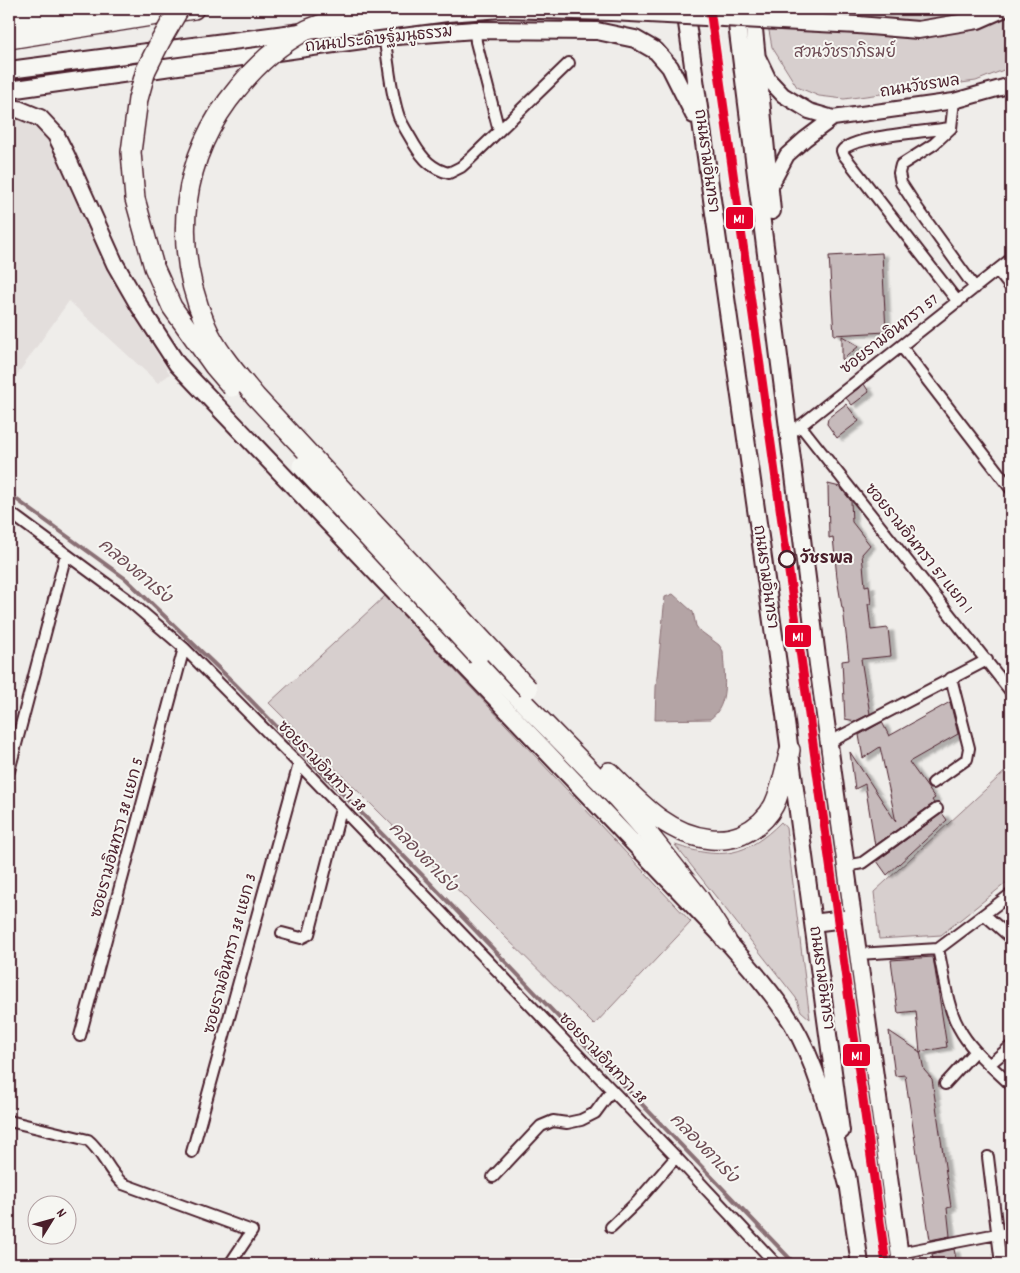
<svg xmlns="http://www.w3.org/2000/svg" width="1020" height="1273" viewBox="0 0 1020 1273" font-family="Dekko,'Playpen Sans Thai',sans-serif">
	<defs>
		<filter id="shadow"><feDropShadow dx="5.5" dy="3" stdDeviation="1" flood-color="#0004"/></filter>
	</defs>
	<rect width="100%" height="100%" fill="#efedea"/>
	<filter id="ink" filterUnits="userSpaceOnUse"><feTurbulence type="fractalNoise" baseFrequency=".02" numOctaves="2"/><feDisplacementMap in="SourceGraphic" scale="10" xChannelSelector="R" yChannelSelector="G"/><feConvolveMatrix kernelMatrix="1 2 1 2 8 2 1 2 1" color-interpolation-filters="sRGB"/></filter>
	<g filter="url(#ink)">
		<path fill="#e3dedc" d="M9 117 32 122 47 137 104 261 125 302 170 374 158 383 69 301 9 386Z"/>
		<path fill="#d7cfce" stroke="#90777c" d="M765 9H1011V67L976 81 844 99 819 96 797 87 772 47Z
			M385 596 691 922 594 1025 269 703Z
			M1011 766V879L941 935 879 939 874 892Z
			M781 822 786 828 810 1019 801 1011 796 998 675 845C721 860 746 857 781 822Z"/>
		<path fill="#b4a4a5" stroke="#8a6f74" d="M673 594 693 612 696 626 699 630 719 645 723 651C724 674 730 705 710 719L655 720 656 687 665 597Z"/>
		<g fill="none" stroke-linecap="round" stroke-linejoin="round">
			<path stroke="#8a6f74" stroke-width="4" d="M9 494 126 579 234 683 430 883 795 1264"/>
		</g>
		<path fill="#c6babb" stroke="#4a1f2b" filter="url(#shadow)" d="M882 253 886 332 834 335 829 256Z
			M842 336 859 346 842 360Z
			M864 384 869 392 852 405 846 398Z
			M846 404 859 421 837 438 827 424 828 418Z
			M828 484 840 487 851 501 852 522 870 545 862 554 865 586 869 585 871 604H868L871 630 888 628 891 656 861 659 870 714 856 721 845 719 842 661 849 660 843 608H842L837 578 833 537 829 538Z
			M950 702 958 734 909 762 935 798 932 800 934 803 875 846 865 784 855 789 850 752 896 822 880 747 863 758 859 735 882 722 889 736Z
			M942 813 947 820 887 875 877 861Z
			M933 957 947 1047 920 1052 916 1011 898 1013 891 960Z
			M889 1031 920 1052 924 1070 932 1079 951 1207 947 1208 950 1236 930 1240 905 1075 895 1076Z
			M954 1249 957 1264H934L932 1254Z"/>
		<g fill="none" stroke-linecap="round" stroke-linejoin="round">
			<defs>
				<path id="minor" d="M475 30 476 42 499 131
					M384 37C389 62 390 92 399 117 403 126 409 135 414 144 423 159 432 169 449 173L461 167 471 158 569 63
					M954 101 951 128C932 131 850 136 842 151L843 154 958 302
					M951 128 934 144 901 165 899 173 901 183 918 209 975 288
					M997 270 1011 288
					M901 346 1011 489
					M800 425 1011 692
					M795 430 1011 259
					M9 512 127 599 184 648 299 764 676 1157 776 1264
					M828 743 987 660
					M9 771 66 554
					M933 783 967 759 969 748 951 678
					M846 866 862 863 937 809
					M985 915 1011 938
					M282 933 301 938 309 934 341 809
					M938 949C944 974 946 1005 959 1028 971 1051 993 1067 1011 1085
					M858 954 938 949 1011 894
					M80 1036 184 648
					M990 1064 1011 1046
					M945 1084 975 1051
					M9 1121 88 1140C103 1152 107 1170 123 1184L252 1231 230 1264
					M192 1152 299 764
					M988 1157 1001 1264
					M493 1177 541 1126 553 1121 567 1123 581 1120 595 1113 612 1090
					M611 1227 638 1201 676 1157
					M899 1253 997 1234H1011"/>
				<path id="secondary" d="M759 59 769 80 783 95 809 111 833 118 954 101 1011 85
					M770 187 787 155 805 139 833 118"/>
				<path id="primary" d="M685 9 780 678 841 1131
					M735 9 818 665 901 1264
					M752 9 772 211
					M858 25 918 30 978 20 1003 9
					M9 70 201 45
					M9 90 384 37 475 30 597 31 635 39 656 51 670 67 694 115
					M9 109H18L40 118 56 135 66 155 115 264 138 304 177 364 726 940C749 966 773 993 792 1023 820 1069 834 1134 848 1185
					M813 923 852 918
					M847 1175 860 1264"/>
				<path id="motorway" d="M9 22 88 9
					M9 39 194 9
					M478 656 616 797 646 831 699 898 726 940
					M609 772C638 801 667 835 711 839 721 840 731 839 741 835 754 829 767 819 774 805 782 788 785 769 790 750"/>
			</defs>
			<use href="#minor" stroke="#4a1f2b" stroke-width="14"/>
			<use href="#secondary" stroke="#4a1f2b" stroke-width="18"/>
			<use href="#primary" stroke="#4a1f2b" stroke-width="20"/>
			<use href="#motorway" stroke="#4a1f2b" stroke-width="22"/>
			<use href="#minor" stroke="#f6f6f2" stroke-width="10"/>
			<use href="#secondary" stroke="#f6f6f2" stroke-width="14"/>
			<use href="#primary" stroke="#f6f6f2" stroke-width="16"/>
			<use href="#motorway" stroke="#f6f6f2" stroke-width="19"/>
			<defs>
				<path id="primary-bridge" d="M201 45 447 13 502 9 611 12 858 25"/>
				<path id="motorway-bridge" d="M179 9 160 42 146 70 138 99 131 152 135 199 154 267 172 307 214 366 232 387
					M376 9C353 15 329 20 307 30 280 44 257 64 238 88 180 157 171 244 206 326 217 352 238 375 256 397L528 689
					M302 466 478 656"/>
			</defs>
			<use href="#primary-bridge" stroke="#4a1f2b" stroke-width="20" stroke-linecap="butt"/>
			<use href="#motorway-bridge" stroke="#4a1f2b" stroke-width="22" stroke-linecap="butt"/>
			<use href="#primary-bridge" stroke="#f6f6f2" stroke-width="16"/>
			<use href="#motorway-bridge" stroke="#f6f6f2" stroke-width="19"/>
			<defs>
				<path id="metro-1" d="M710 9 886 1264"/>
			</defs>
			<use href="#metro-1" stroke="#f6f6f2" stroke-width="12"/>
			<use href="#metro-1" stroke="#e4002b" stroke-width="9"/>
		</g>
	</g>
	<circle fill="#f6f6f2" stroke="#4a1f2b" stroke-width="2.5" cx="787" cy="559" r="8"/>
	<g text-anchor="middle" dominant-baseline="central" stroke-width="4" stroke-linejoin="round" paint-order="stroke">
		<g font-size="16" fill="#4a1f2b" stroke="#f6f6f2">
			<text transform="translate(379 40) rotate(-6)">ถนนประดิษฐ์มนูธรรม</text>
			<text transform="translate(920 87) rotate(-9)">ถนนวัชรพล</text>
			<text transform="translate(706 161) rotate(82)">ถนนรามอินทรา</text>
			<text transform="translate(890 335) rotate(-38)">ซอยรามอินทรา 57</text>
			<text transform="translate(918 549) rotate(51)">ซอยรามอินทรา 57 แยก 1</text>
			<text transform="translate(765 577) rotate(82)">ถนนรามอินทรา</text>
			<text transform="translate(321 767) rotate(46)">ซอยรามอินทรา 38</text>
			<text transform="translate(118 838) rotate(-75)">ซอยรามอินทรา 38 แยก 5</text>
			<text transform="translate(231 954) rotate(-75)">ซอยรามอินทรา 38 แยก 3</text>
			<text transform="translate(821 978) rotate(82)">ถนนรามอินทรา</text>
			<text transform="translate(602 1059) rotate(46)">ซอยรามอินทรา 38</text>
		</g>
		<g font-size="16" fill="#6d4b54" stroke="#f6f6f2">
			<text x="845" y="53">สวนวัชราภิรมย์</text>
		</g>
		<g font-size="16" font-weight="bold" fill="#4a1f2b" stroke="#f6f6f2" text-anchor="start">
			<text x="800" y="559">วัชรพล</text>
		</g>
		<g font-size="18" font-style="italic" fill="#6f4e56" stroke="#f6f6f2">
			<text transform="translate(134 572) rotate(40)">คลองตาเร่ง</text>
			<text transform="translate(422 858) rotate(46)">คลองตาเร่ง</text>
			<text transform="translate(703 1149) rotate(46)">คลองตาเร่ง</text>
		</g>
	</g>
	<g stroke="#f6f6f2" stroke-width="2">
		<rect x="725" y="206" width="29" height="24" rx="5" fill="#e4002b"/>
		<rect x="784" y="624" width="28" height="24" rx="5" fill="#e4002b"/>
		<rect x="842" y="1043" width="29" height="24" rx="5" fill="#e4002b"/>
	</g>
	<g font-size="14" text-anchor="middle" font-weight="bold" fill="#fff">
		<text x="739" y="223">M1</text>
		<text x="798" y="641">M1</text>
		<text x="857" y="1060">M1</text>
	</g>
	<rect width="1020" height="1273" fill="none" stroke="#f6f6f2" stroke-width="30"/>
	<rect x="15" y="15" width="990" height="1243" fill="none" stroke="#4a1f2b" stroke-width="2" filter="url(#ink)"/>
	<g transform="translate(52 1220) rotate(53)"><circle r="24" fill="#f6f6f2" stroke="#b1a0a2"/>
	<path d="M0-4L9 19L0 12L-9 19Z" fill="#4a1f2b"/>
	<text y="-8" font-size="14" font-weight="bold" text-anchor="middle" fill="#4a1f2b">N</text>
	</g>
</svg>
